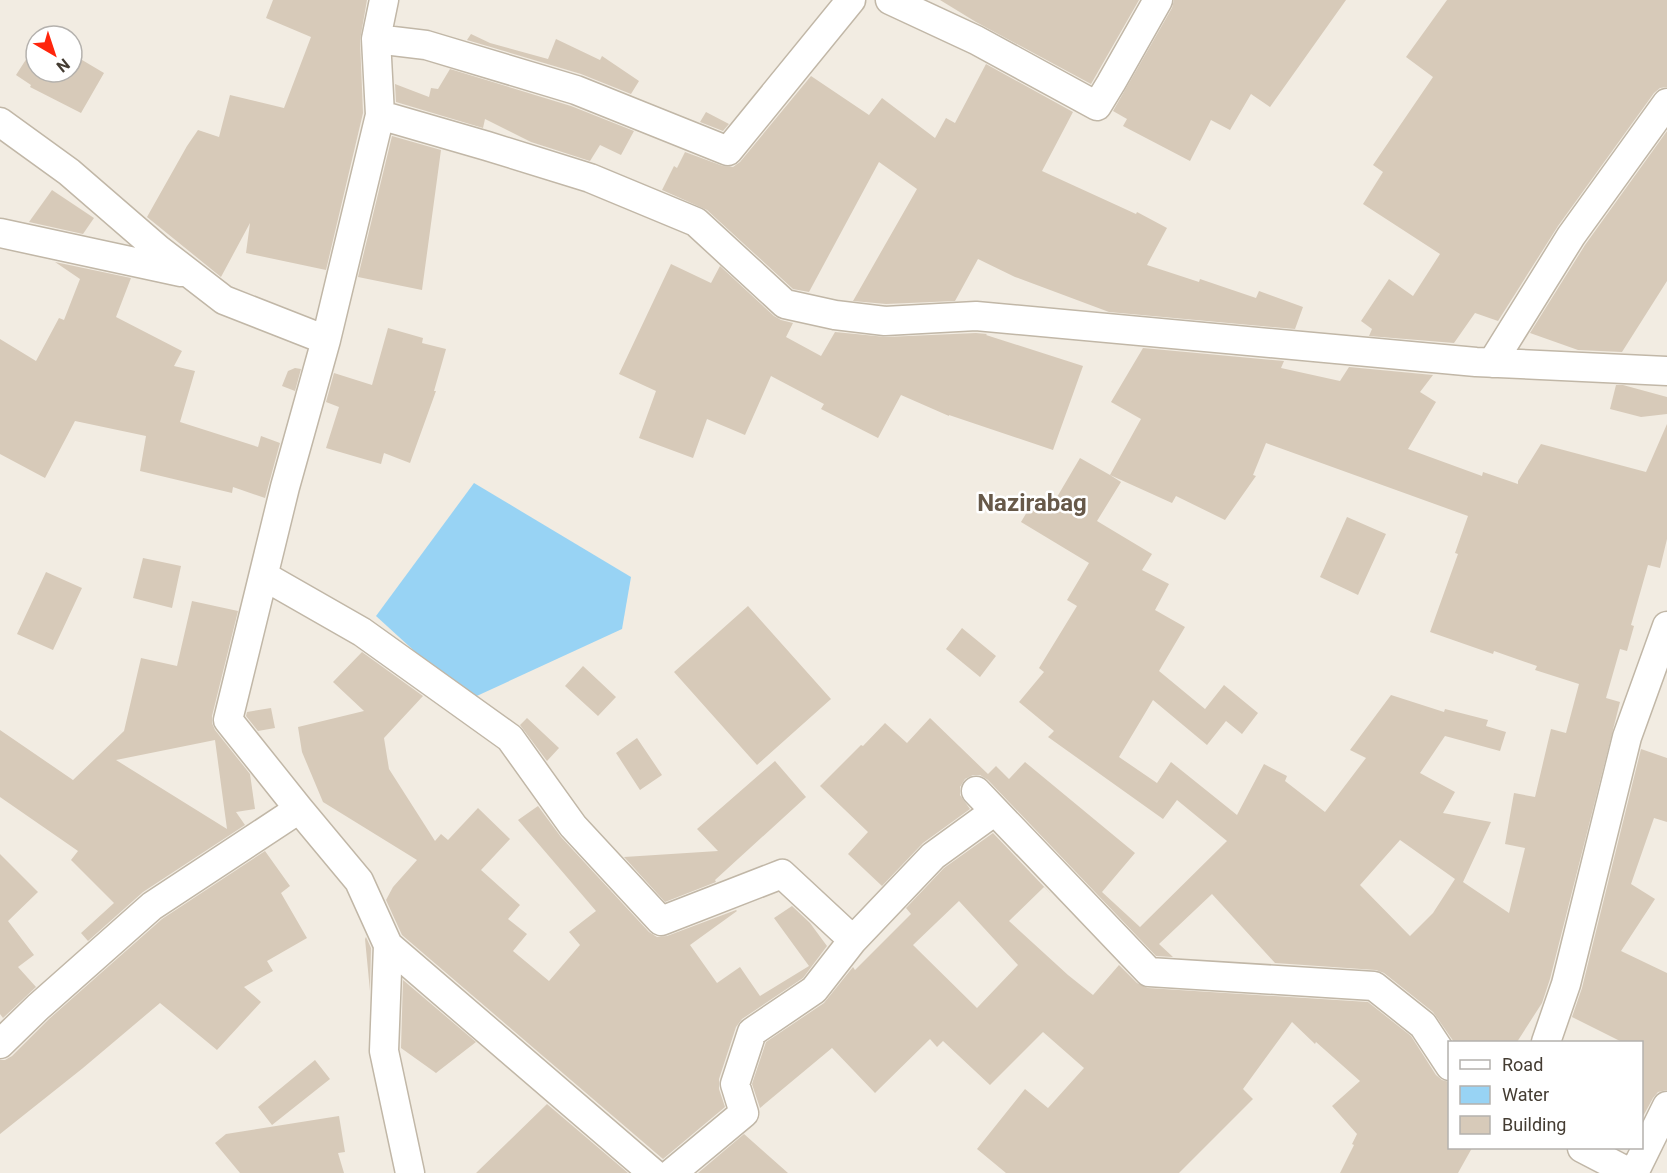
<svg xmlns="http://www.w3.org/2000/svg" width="1667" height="1173" viewBox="0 0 1667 1173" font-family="Roboto,sans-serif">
	<rect width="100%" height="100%" fill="#f2ece2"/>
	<path fill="#98d3f4" d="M474 483 631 577 622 629 468 700 376 616Z"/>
	<path fill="#d7cab9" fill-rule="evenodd" d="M273 0H367L360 40 363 113 326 270 246 253 250 223 221 277 147 217 187 146 198 130 219 137 230 95 284 108 311 37 266 18Z
		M940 0H1139L1091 84 976 22Z
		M1174 0H1346L1270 107 1251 94 1230 130 1211 120 1190 161 1123 126 1127 119 1113 111 1172 8Z
		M1447 0H1667V87L1660 88 1654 93 1558 226 1498 321 1475 313 1454 343 1369 336 1372 329 1361 321 1389 279 1413 296 1440 254 1363 204 1383 172 1373 165 1433 77 1406 57Z
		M471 34 490 43 548 59 556 39 600 60 602 56 639 81 631 94 581 74 467 40Z
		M36 44V72H72V54L104 73 81 113 30 87 31 85 16 75Z
		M986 64 1073 112 1042 171 1136 214 1137 212 1167 228 1147 265 1199 282 1200 279 1256 298 1259 291 1303 307 1295 329 1109 312 1015 277 978 259 955 301 886 304 853 301 917 189 879 162 809 292 793 289 707 210 662 190 674 166 677 168 685 152 723 166 733 167 740 162 811 76 869 115 882 98 935 138 946 118 955 123Z
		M450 69 571 106 634 131 621 155 600 145 590 161 531 142 485 119 483 128 396 102 395 84 429 97 431 88 438 89Z
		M706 112 729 124 723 131 700 122Z
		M1667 131V281L1622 352 1578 350 1530 333 1585 245Z
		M392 136 441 150 422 290 358 277Z
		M52 190 94 218 83 234 29 222Z
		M55 262 131 278 116 317 182 351 174 366 195 371 180 422 258 447 261 436 280 443 265 498 233 487 232 493 140 471 146 436 75 421 45 478 0 454V339L36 361 59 318 64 320 80 279Z
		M671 264 711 283 720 266 774 316 781 320 793 323 786 337 821 356 835 332 886 337 976 333 987 334 986 335 1083 366 1053 450 949 415V416L901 395 878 438 821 409 824 404 771 376 745 435 707 419 693 458 639 438 656 391 619 374Z
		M388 328 423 338 422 343 446 349 434 391H436L410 463 384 453 381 464 326 448 339 407 326 402 334 373 372 385Z
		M1143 348 1284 361 1281 368 1340 381 1349 367 1433 375 1420 392 1436 402 1408 449 1482 476 1483 472 1518 484V481L1541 444 1646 472 1667 424V539L1660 568 1648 565 1631 625 1634 626 1627 651 1620 649 1606 698 1620 702 1550 979 1542 1003 1517 1042H1454L1433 1012 1384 973 1376 970 1275 963 1212 894 1159 944 1173 957 1156 956 988 780 980 775H973L965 779 960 787V795L970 809 923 843 882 886 848 854 868 832 820 786 861 745 863 746 885 723 907 743 930 718 988 774 996 766 1009 779 1025 762 1135 853 1102 892 1140 927 1227 841 1177 800 1163 819 1048 737 1054 731 1019 702 1044 672 1039 668 1077 606 1067 600 1089 563 1021 522 1033 502 1050 509 1080 458 1110 475 1141 419 1111 402ZM1266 443 1468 516 1455 553 1458 554 1430 632 1493 654 1494 651 1537 666 1535 670 1579 684 1566 733 1551 729 1535 797 1514 793 1505 844 1525 848 1509 913 1463 882 1491 822 1443 813 1455 792 1420 773 1445 736 1500 751 1506 732 1486 726 1488 720 1445 709 1444 712 1391 695 1350 750 1366 758 1325 812 1285 781 1287 776 1264 764 1237 815 1171 762 1157 783 1119 757 1153 700 1207 745 1226 721 1242 734 1258 713 1224 685 1205 709 1159 671 1185 627 1155 610 1169 584 1142 570 1152 554 1097 521 1121 482 1110 475 1172 503 1176 496 1225 520 1256 476 1253 475ZM1400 840 1455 879 1433 913 1410 936 1360 885Z
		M295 368 301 369 295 391 282 386 288 371Z
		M1616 385H1623L1667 397V414L1641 417 1610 409Z
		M1347 517 1386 534 1358 595 1320 577Z
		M143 558 181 566 172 608 133 598Z
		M46 572 82 588 53 650 17 634Z
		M192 601 238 611 212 716V723L215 730 250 774 255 809 236 812 245 825 143 892 88 941 81 933 114 903 71 860 78 851 0 797V730L73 780 124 731 141 658 177 666ZM215 740 227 829 116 760Z
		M748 606 831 699 757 765 674 672Z
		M962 628 996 656 980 677 946 649Z
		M362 652 423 696 384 738 389 769 435 841 441 834 448 840 478 808 510 839 481 870 520 905 508 919 527 934 513 951 549 981 580 945 569 932 596 911 518 820 538 806 561 837 649 932 657 937 667 936 736 910 737 911 690 945 717 983 740 967 760 996 809 966 774 918 792 906 810 923 827 946 803 978 742 1019 736 1027 719 1079V1089L725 1107 663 1159 402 935 386 900 393 887 417 860 323 802 302 752 298 727 364 711 333 682Z
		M583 666 616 697 598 716 565 686Z
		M271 708 275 728 258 731 246 716 247 712Z
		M527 718 559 748 547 761 520 725Z
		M637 738 662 775 640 790 616 753Z
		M1641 749 1667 758V822L1654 818 1631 884 1655 899 1621 951 1667 973V1090L1658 1092 1653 1098 1641 1120V1042H1622L1572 1017 1582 988Z
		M775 761 806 797 715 880 716 882 665 902 624 857 718 851 697 829Z
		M993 833 1050 893 1044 887 1009 921 1068 975 1093 995 1119 965 1137 983 1148 988 1368 1002 1411 1036 1436 1075 1442 1080 1449 1082V1148H1472L1458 1173H1340L1354 1145 1352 1144 1357 1134 1332 1106 1360 1081 1316 1042 1315 1044 1292 1022 1243 1089 1253 1099 1179 1173H1006L977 1149 1025 1089 1048 1108 1084 1068 1043 1032 990 1085 943 1041 937 1047 930 1039 875 1093 832 1048 760 1108 752 1084 766 1042 824 1003 853 967 855 970 911 914 906 908 944 868ZM959 901 1018 965 977 1008 913 945Z
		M265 851 290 886 281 893 307 938 267 961 273 971 244 987 261 1002 217 1050 160 1003 83 1068 0 1134V1060H5L12 1056 49 1019 162 919Z
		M0 854 38 892 8 921 34 955 18 967 36 987 3 1018 0 1014Z
		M366 937 371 948 370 991 365 939Z
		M403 980 476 1042 436 1073 401 1048Z
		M315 1060 330 1079 272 1125 258 1107Z
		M547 1104 628 1173H476Z
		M339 1116 345 1152 338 1153 344 1173H240L215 1143 226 1134Z
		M744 1134 788 1173H698Z"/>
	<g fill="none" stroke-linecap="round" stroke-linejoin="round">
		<defs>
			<path id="street" d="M384 0 376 39 380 115 326 340 285 487 228 720 299 809 359 881 388 945 384 1051 410 1173
				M890 0 976 40 1097 106 1111 83 1158 0
				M376 39 426 45 576 90 728 151 851 0
				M380 115 487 146 590 178 696 222 785 304 835 315 885 321 976 316 1476 362 1667 371
				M0 122 69 172 158 249 224 300 326 340
				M0 233 181 272
				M1492 363 1571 236 1667 103
				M264 576 362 632 510 738 573 826 661 921 782 874 853 940
				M976 791 1149 972 1374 986 1423 1025 1450 1066
				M388 945 653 1173
				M1546 1042 1566 984 1627 737 1667 626
				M0 1044 38 1007 152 906 299 809
				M1582 1148 1630 1173
				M672 1173 744 1113 735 1084 752 1032 814 990 853 940 933 856 995 811
				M1634 1173 1667 1106"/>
		</defs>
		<use href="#street" stroke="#c1b7a7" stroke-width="31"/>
		<use href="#street" stroke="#fff" stroke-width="28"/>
	</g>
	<g text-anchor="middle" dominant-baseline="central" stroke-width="5" stroke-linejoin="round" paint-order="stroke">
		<g font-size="24" font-weight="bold" fill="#675949" stroke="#fff">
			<text x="1032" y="503">Nazirabag</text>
		</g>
	</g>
	<rect x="1448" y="1041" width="195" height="108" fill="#ffffff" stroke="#b4b1ad" stroke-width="1.5"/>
	<rect x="1460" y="1060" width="30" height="9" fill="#ffffff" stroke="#b4b1ad" stroke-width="1.5"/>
	<text x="1502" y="1071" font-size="18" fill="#443c32">Road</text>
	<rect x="1460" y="1086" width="30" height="18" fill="#98d3f4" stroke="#b4b1ad" stroke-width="1.5"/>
	<text x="1502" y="1101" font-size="18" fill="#443c32">Water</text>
	<rect x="1460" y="1116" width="30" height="18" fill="#d7cab9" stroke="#b4b1ad" stroke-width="1.5"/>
	<text x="1502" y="1131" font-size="18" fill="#443c32">Building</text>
	<g transform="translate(54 54) rotate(141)"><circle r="28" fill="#ffffff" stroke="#b4b1ad" stroke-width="1.5"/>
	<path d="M0-4.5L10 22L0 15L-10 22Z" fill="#ff250c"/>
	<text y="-9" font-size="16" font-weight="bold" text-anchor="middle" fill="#443c32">N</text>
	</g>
</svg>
